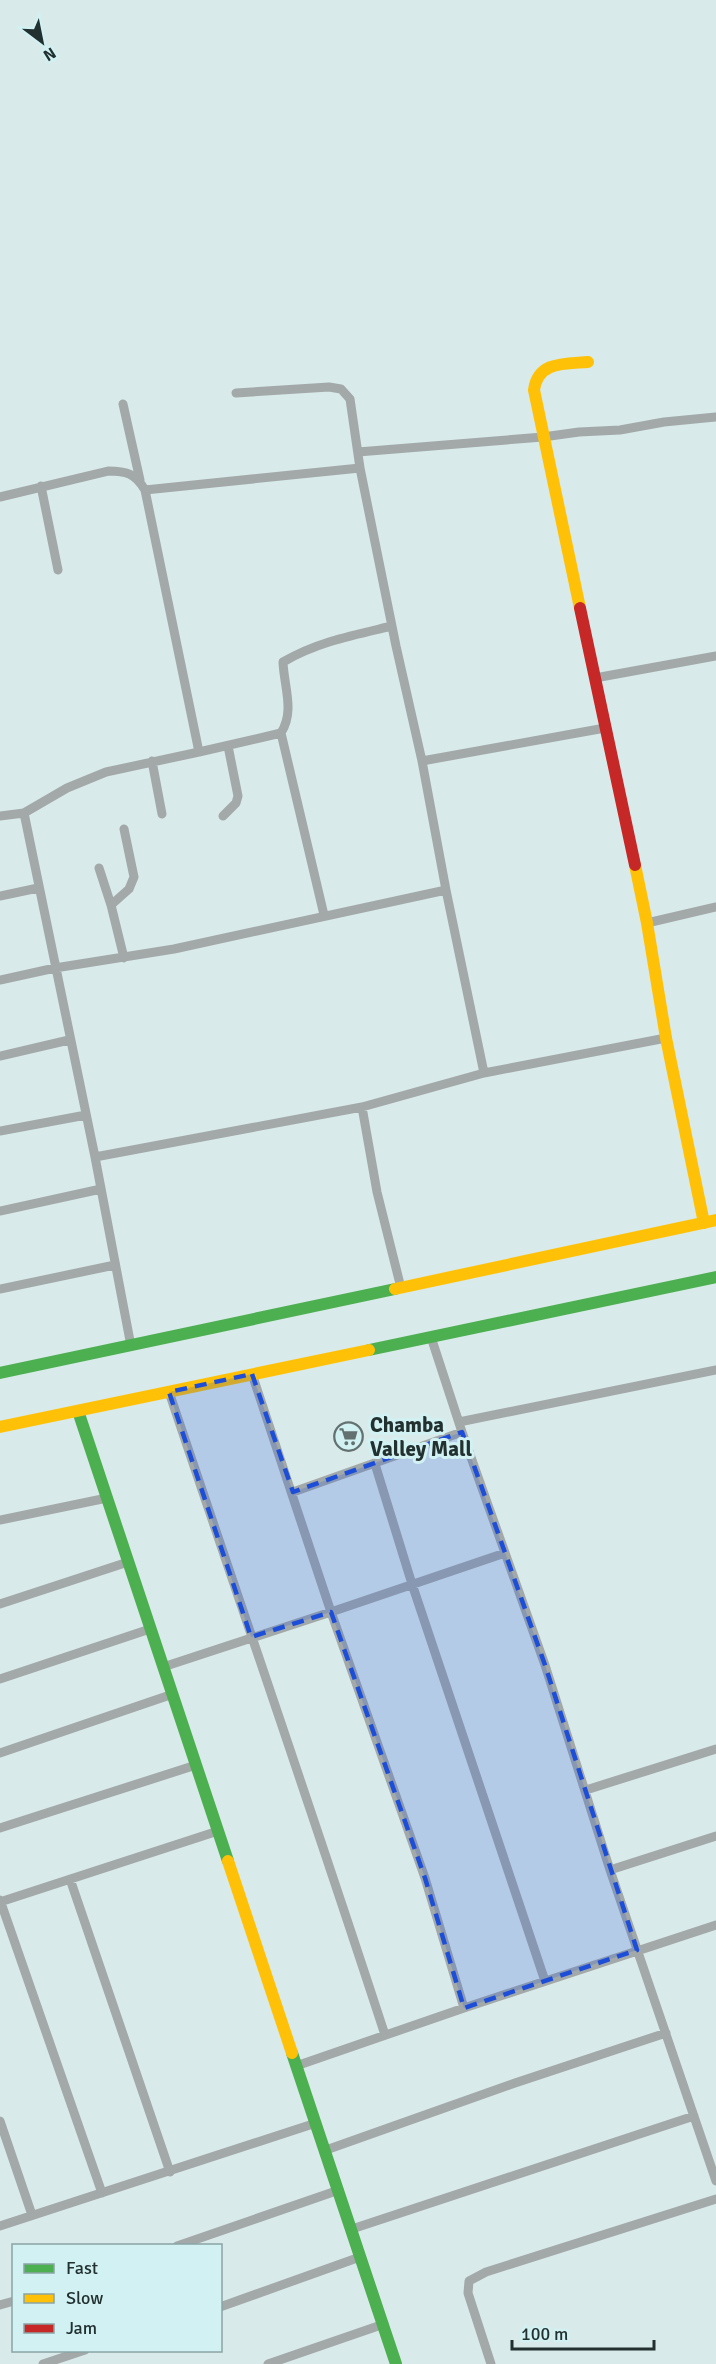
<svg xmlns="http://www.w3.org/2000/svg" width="716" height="2364" viewBox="0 0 716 2364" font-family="Signika,sans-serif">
	<rect width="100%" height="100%" fill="#d9eaea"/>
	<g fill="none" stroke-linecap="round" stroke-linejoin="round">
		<path stroke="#a3a9a9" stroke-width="9" d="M236 393 329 387 341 389 350 399 360 468 396 646 422 761 446 890 484 1073
			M123 404 140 480
			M358 452 543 437 579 432 620 430 664 422 716 417
			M41 486 58 570
			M145 490 360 468
			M0 497 108 471C126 471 135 473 145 490L199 752 281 733
			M595 678 716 656
			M152 761 162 814
			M422 761 605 728
			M24 813 95 1157 131 1346
			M0 816 24 813 67 788 106 772 199 752
			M223 816 236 803 238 796 228 746
			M99 868 111 905 124 958
			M0 896 38 888
			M111 905 129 889 134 877 124 829
			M324 915 281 733C295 711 284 687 283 662 317 642 354 635 392 626
			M647 923 716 907
			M0 980 55 968 174 949 446 890
			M0 1056 69 1040
			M362 1107 377 1192 401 1288
			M0 1131 86 1115
			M95 1157 362 1107 484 1073 666 1038
			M0 1211 101 1189
			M0 1289 115 1265
			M431 1337 462 1432 545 1665 610 1870 716 2181
			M252 1374 331 1612 425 1878 464 2008
			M169 1392C241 1606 315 1820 385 2035
			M459 1422 716 1370
			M375 1464 412 1584 545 1981
			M293 1492 462 1432
			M0 1520 107 1498
			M0 1604 128 1562
			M163 1667 331 1612 505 1553
			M0 1679 150 1629
			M0 1753 173 1694
			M586 1790 716 1749
			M0 1828 196 1765
			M610 1870 716 1836
			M70 1879 170 2172
			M0 1900 102 2193
			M0 1902 218 1831
			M296 2066 464 2008 716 1925
			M0 2121 32 2215
			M326 2150 515 2083 666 2033
			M0 2226 316 2123
			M352 2229 694 2116
			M177 2246 339 2190
			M0 2305 14 2301
			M220 2307 360 2257
			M43 2364 85 2350
			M268 2364 384 2324
			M491 2364 468 2293 469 2281 486 2272 716 2199"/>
		<path stroke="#4caf50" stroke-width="12" d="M369 1350 716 1277
			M0 1373 395 1289
			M78 1411 228 1861
			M292 2053 396 2364"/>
		<path stroke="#ffc107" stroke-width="12" d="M580 608 534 390C538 361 565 364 588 362
			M635 865 647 923 666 1038 704 1223
			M395 1289 716 1220
			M0 1427 369 1350
			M228 1861 292 2053"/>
		<path stroke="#c62828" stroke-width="12" d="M580 608 635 865"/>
	</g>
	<path fill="#1d4ed8" fill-opacity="0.2" stroke="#1d4ed8" stroke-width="4.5" stroke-dasharray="12 8" stroke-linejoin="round" d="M252 1374 293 1492 462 1432 545 1665 637 1950 464 2008 425 1878 331 1612 251 1637 169 1392Z"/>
	<defs>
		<symbol id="supermarket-ring" viewBox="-11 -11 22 22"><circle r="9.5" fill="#d1f1f2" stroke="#637171" stroke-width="1.5"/><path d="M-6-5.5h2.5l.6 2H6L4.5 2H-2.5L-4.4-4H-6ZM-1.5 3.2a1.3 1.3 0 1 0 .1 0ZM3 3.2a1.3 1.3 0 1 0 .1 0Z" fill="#637171"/></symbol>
	</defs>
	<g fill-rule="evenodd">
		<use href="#supermarket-ring" x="332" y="1420" width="33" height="33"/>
	</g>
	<g text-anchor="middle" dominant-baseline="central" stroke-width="6" stroke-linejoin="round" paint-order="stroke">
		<g font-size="21" font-weight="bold" fill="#233030" stroke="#d1f1f2" text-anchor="start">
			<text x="370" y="1425">Chamba<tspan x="370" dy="24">Valley Mall</tspan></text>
		</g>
	</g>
	<rect x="12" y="2244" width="210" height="108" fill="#d1f1f2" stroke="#8ba4a4" stroke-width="1.5"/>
	<rect x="24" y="2264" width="30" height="9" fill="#4caf50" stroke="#8ba4a4" stroke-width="1.5"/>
	<text x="66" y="2274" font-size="18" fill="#233030">Fast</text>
	<rect x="24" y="2294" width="30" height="9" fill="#ffc107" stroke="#8ba4a4" stroke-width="1.5"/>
	<text x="66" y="2304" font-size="18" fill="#233030">Slow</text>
	<rect x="24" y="2324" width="30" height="9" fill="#c62828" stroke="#8ba4a4" stroke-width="1.5"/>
	<text x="66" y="2334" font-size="18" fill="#233030">Jam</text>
	<g transform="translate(42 42) rotate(148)" stroke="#d1f1f2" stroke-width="4.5" paint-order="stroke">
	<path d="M0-4.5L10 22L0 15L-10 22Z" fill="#233030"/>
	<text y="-9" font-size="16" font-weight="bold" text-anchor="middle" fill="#233030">N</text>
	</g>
	<path d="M512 2340v9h142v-9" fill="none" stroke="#233030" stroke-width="3"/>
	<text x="521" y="2340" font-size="18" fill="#233030" stroke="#d1f1f2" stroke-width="4.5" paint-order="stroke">100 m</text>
</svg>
